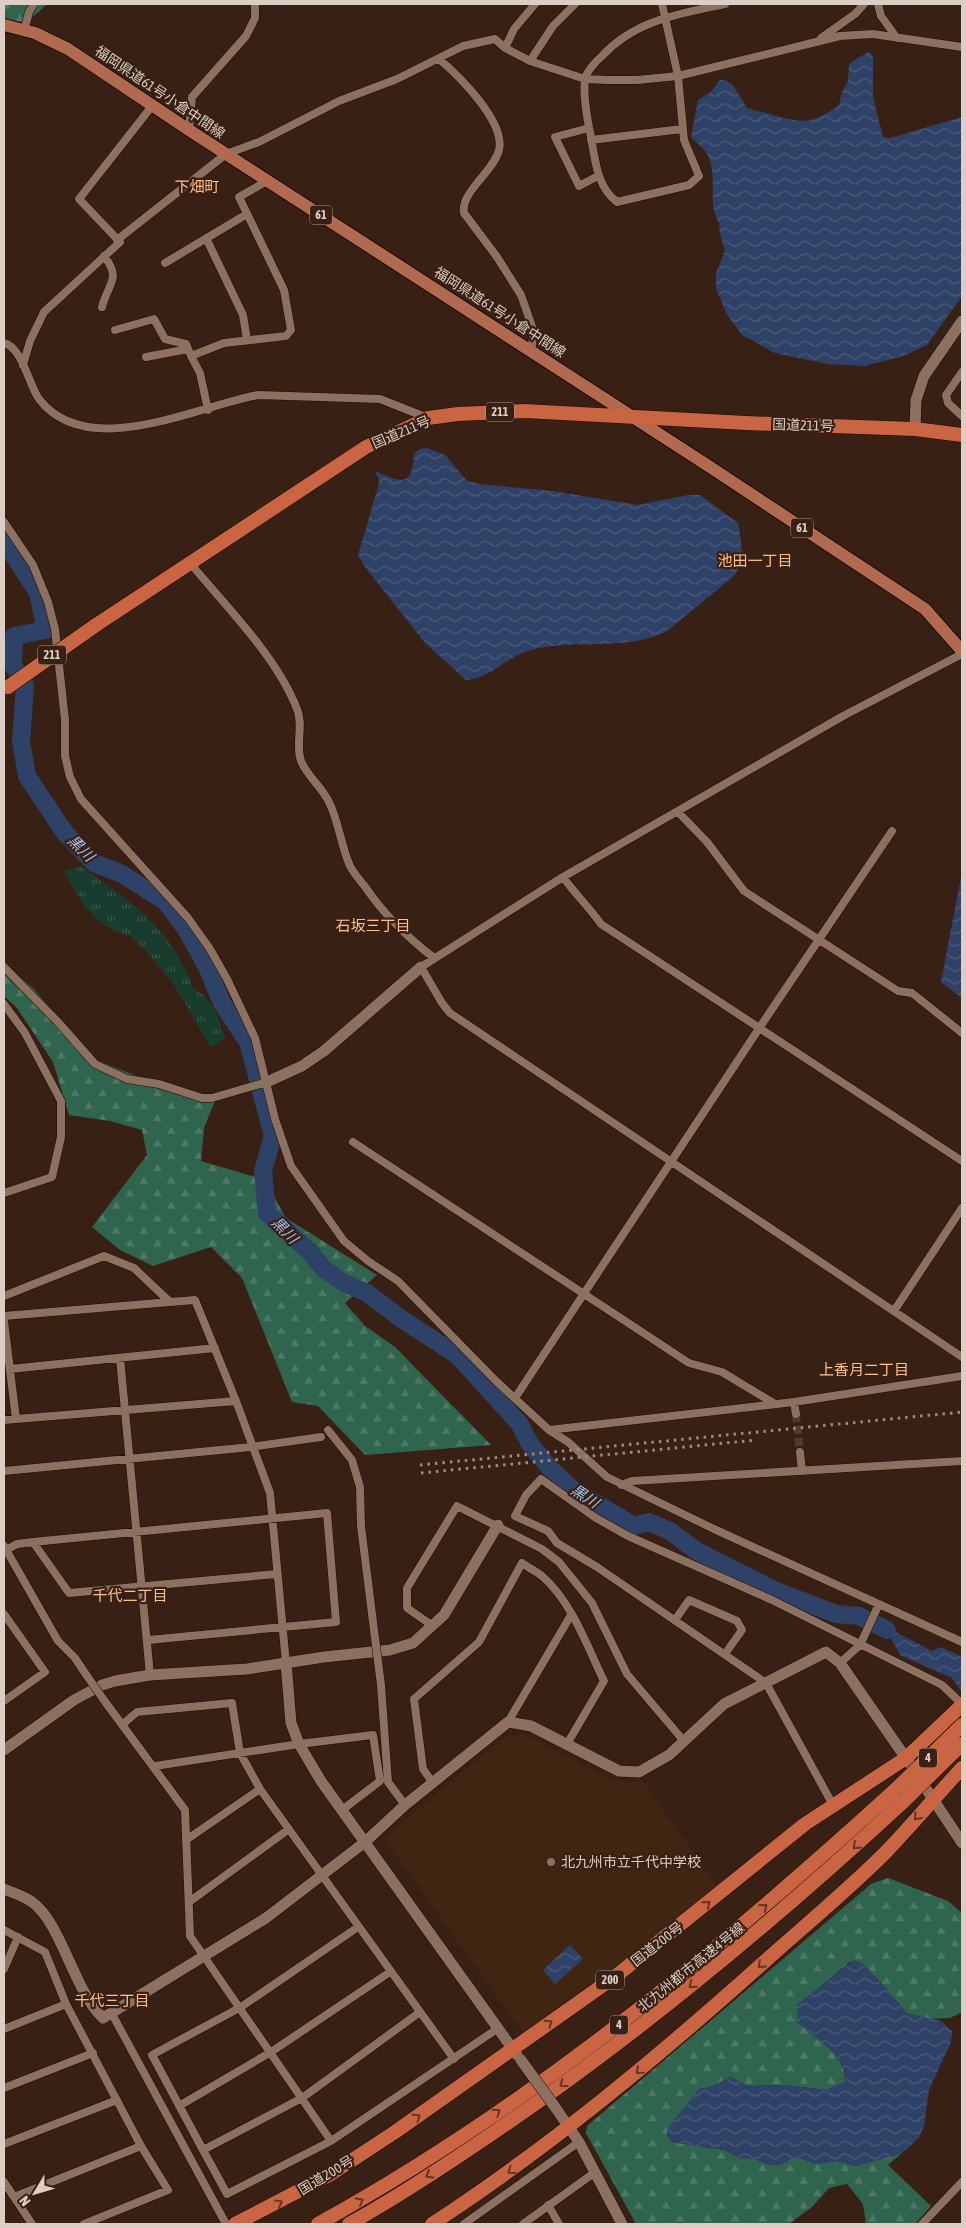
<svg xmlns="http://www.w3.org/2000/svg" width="966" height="2228" viewBox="0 0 966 2228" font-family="'Asap Condensed','Noto Sans JP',sans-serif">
	<defs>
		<pattern id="grass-tufts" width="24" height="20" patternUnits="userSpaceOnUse" patternTransform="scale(1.25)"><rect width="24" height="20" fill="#183d2e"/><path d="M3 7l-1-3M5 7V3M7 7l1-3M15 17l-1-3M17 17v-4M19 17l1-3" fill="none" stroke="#39584b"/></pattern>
		<pattern id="forest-firs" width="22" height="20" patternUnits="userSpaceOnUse" patternTransform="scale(1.25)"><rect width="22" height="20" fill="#2f644e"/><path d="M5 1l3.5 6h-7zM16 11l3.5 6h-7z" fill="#4d7966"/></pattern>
		<pattern id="water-waves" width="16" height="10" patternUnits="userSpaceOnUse" patternTransform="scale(1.25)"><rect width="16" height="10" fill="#2e4267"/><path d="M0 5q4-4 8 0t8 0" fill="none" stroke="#4c5c7b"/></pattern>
	</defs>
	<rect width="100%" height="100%" fill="#382114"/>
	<path fill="#412513" d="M524 1734 608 1778 624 1782 642 1780 717 1886 638 1951 523 2033 384 1838 491 1748 507 1737Z"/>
	<path fill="url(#grass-tufts)" d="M80 866C128 898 174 931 193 988 213 999 218 1017 225 1038L211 1048 173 983 147 952 130 936 112 930 96 919 83 904 64 871Z"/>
	<path fill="url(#forest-firs)" d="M4 4H47C36 15 20 28 4 29Z
		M4 963 33 988 94 1059 204 1103 215 1101 204 1128 201 1161 265 1180 286 1218 377 1275 345 1303 365 1326 395 1347 491 1445 365 1455 318 1406 292 1402 242 1278 211 1247 153 1266 120 1250 92 1227 147 1155 142 1130 110 1121 69 1115 53 1062 17 1008 4 996Z
		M888 1878 948 1901 962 1913V2012L950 2018 929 2019 907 2013 875 1976 850 1962 798 2005 797 2021C814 2039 847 2053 845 2082L827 2090 784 2085 748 2086 730 2077 711 2087 699 2089 672 2142 724 2150 740 2158 754 2159 767 2164 779 2165 790 2159H802L816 2164 837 2161 856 2166 902 2153 888 2165 931 2206 915 2224H866L863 2204 847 2184 829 2188 812 2207 789 2224H636L586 2133 587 2126 871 1884Z"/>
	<path fill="url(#water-waves)" d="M868 52 873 55V97L883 137 890 138 962 117V296L927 345 903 356 865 366 828 364 775 353 742 335 726 313 716 288V273L725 251 719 229 720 224C706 207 719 175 707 154 703 147 697 144 691 137L698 100 711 92 720 80H725L733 85 747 108C756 111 764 112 773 115 804 124 812 124 839 105L842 92 848 81 849 64Z
		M427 448 445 455 467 481 479 484 552 491 638 505 688 495H700L738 523C741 542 746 559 734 576L667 631C625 653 573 637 528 651 507 657 489 679 466 680L425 643 365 567 358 555 378 487 379 480 375 471C387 476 408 489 412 469 414 463 413 458 415 453L420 449Z
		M962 872V998L941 982Z
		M875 1621 932 1651 941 1647 962 1657V1692L952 1678 900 1655 888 1633 873 1625Z
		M570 1945 583 1959 555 1984 543 1970Z
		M854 1960 864 1964 907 2013 941 2021 952 2031 951 2042 929 2090 924 2126 919 2138 902 2153 856 2166 837 2161 816 2164 802 2159H790L779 2165 767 2164 754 2159 740 2158 724 2150 672 2142 667 2136V2129L699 2089 711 2087 730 2077 748 2086 784 2085 827 2090 845 2082C850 2057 811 2036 797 2021V2005Z"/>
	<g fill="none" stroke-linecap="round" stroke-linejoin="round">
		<path stroke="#2e4267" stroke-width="18" d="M4 540 38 593 46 630 14 636 13 665 25 685 21 742 27 776 65 833 94 863 122 874 166 902 186 929 208 969 222 1003 248 1042 273 1136 263 1171 267 1213 310 1252 324 1269 344 1283 367 1293 403 1320 457 1355 519 1423 530 1444 550 1468 572 1489 634 1526 649 1522 670 1531 695 1550 776 1591 836 1614 859 1616 887 1630"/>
		<path stroke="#513b2f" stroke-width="8" stroke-dasharray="8 4" stroke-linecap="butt" d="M796 1414 800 1452"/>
		<defs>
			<path id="street" d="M662 4 678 76 684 140 699 176 689 185 617 202C597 187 595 160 591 137 588 123 583 95 585 80 586 72 596 61 602 56 635 20 679 14 725 4
				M878 4 881 16 897 38
				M24 31 29 12 34 4
				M821 38 855 14 864 4
				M505 48 514 29 535 4
				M439 59C458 75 506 122 499 150 496 162 485 173 478 182 471 191 462 201 464 213L497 257 521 295 534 332 531 350
				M530 61 553 26 575 4
				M589 128 555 137 579 186 598 176
				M189 130 192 97 246 36 255 18V4
				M591 140 682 129
				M206 238 243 315 247 340
				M117 240 226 154 259 142 339 101 397 79 463 46 495 39 505 48 530 61 585 79 607 80H637L678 76 840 36 873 34 962 47
				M165 263 247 214
				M102 307C108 283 122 279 104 256
				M115 330 154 319 165 339 186 344 191 356
				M4 343C22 347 29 385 39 399 87 462 198 406 258 395L380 399 428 418
				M146 357 188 349
				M23 365 30 341 44 312 120 242 79 199 152 106
				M962 372 946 395 948 403 962 416
				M208 410 200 373 191 356 224 343 286 336 291 330 284 290 239 197 267 181
				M4 522 33 565 48 602 55 629 65 720V756L70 777 81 799 188 918 210 949 227 979 255 1038 275 1119 291 1166 344 1241 368 1261 398 1281 496 1381 549 1430 568 1442 607 1477 714 1529 962 1642
				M190 563C225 605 277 657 297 709 304 726 295 744 301 761 307 776 322 787 329 802 339 822 341 846 350 866 354 874 361 881 366 888 385 916 407 937 434 958
				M962 654 843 716 563 877 421 967 442 1003 450 1013 962 1357
				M678 812 707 842 744 891 898 991 912 993 962 1033
				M563 877C575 894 589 907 601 924L962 1161
				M4 967 57 1021 95 1064 127 1079 159 1084 202 1098H212L267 1082
				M4 1004 25 1033 61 1101V1137L52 1177 4 1193
				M353 1142 689 1363 722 1372 775 1404
				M4 1296 104 1256 134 1268 170 1302 195 1300 236 1401 270 1493 286 1663
				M894 1311 962 1208
				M4 1316 170 1302
				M4 1321 16 1419
				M120 1358 150 1675
				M10 1369 215 1348
				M515 1398 760 1027 892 831
				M794 1402 796 1414
				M4 1420 236 1401
				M328 1430 352 1460 360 1487 361 1526 373 1622
				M549 1430 794 1402 962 1376
				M800 1452 802 1471
				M4 1471 251 1447 321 1437
				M621 1485 632 1481 962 1461
				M33 1542 327 1513 336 1622 148 1640
				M4 1546 58 1641 75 1658 87 1676
				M4 1551 17 1544 33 1542 69 1593 277 1574
				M4 1614 45 1672 4 1701
				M675 1620 689 1600 737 1621 742 1630 725 1654
				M433 1626 407 1608V1588L457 1506 542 1549 559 1562 592 1603 627 1674 683 1740
				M840 1663 860 1645 879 1604
				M381 1685 388 1782 405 1805
				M106 1703 185 1810 190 1936 331 2141 497 2029
				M508 1722 571 1615
				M123 1724 137 1712 232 1703 240 1753 260 1789 454 2059
				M155 1766 299 1744 373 1735 380 1781 342 1810
				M433 1783 423 1769 414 1699 479 1642 522 1563C529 1568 536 1571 542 1576 572 1602 587 1646 604 1681L567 1744
				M833 1805 766 1683 597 1567 557 1543 548 1531 515 1516 526 1495 541 1479 596 1518 628 1536 772 1600 942 1685 962 1704
				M186 1840 260 1789
				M189 1902 289 1829
				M358 1927 241 2007 152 2055 203 2150 302 2098 420 2012
				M4 1930 45 1952 66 2004 141 2146 168 2190 84 2224
				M4 1969 18 1937
				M112 2014 226 2224
				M4 2029 66 2004
				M4 2088 93 2053
				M179 2106 271 2052 390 1972
				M4 2144 117 2100
				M203 2150 227 2194 331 2141
				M4 2182 32 2224
				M14 2197 141 2146
				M548 2205 559 2224
				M464 2224 579 2142
				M523 2224 594 2173
				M922 2224 962 2182"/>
			<path id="secondary" d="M915 429 916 400 924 376 962 321
				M267 1082 302 1066 324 1051 421 967
				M286 1663 291 1723 299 1744 321 1781 517 2055
				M4 1750 74 1700 102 1685 115 1681 150 1675 247 1669 324 1657 390 1650 413 1643 444 1615 498 1525
				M919 1778 962 1843
				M4 1889C13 1893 24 1896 32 1902 61 1922 74 1991 103 2018L266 1918 365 1842 405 1805 508 1722 531 1726 619 1771 639 1772 669 1755 724 1704 826 1652 840 1663 910 1764
				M555 2107 579 2142 622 2224"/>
			<path id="primary" d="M4 25 35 33 68 49 189 130 707 465 925 609 962 651"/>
			<path id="highway" d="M96 625 366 447 428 418 458 414 525 411 746 423 915 429 962 435
				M235 2224 331 2174 395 2132 616 1976 805 1824 906 1758 962 1705
				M318 2224C530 2107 716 1953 894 1791
				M349 2224C398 2197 446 2165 493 2133 639 2034 774 1921 904 1801
				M432 2224C550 2147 658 2057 763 1963 804 1926 847 1891 886 1852 912 1825 936 1796 962 1768"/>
		</defs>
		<use href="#street" stroke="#1e0a01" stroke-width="9"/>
		<use href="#secondary" stroke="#1e0a01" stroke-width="12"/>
		<use href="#primary" stroke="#1e0a01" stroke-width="14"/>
		<use href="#highway" stroke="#1e0a01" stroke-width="15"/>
		<use href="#street" stroke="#8c7161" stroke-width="8"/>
		<use href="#secondary" stroke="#8c7161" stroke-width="11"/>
		<use href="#primary" stroke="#b16a4f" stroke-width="12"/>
		<use href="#highway" stroke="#ca6543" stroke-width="14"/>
		<path stroke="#9d8b80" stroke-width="3" stroke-dasharray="2.5 5" stroke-linecap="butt" d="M420 1465 962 1412
			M421 1473 756 1440"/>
		<defs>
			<path id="street-bridge" d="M373 1622 381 1685
				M87 1676 106 1703"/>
			<path id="secondary-bridge" d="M521 2060 555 2107"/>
			<path id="highway-bridge" d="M8 687 96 625
				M894 1791 962 1725
				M904 1801 962 1744"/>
		</defs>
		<use href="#street-bridge" stroke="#1e0a01" stroke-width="9" stroke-linecap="butt"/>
		<use href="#secondary-bridge" stroke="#1e0a01" stroke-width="12" stroke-linecap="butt"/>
		<use href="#highway-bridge" stroke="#1e0a01" stroke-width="15" stroke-linecap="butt"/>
		<use href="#street-bridge" stroke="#8c7161" stroke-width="8"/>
		<use href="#secondary-bridge" stroke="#8c7161" stroke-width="11"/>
		<use href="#highway-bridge" stroke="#ca6543" stroke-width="14"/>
	</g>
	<defs><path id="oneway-chevron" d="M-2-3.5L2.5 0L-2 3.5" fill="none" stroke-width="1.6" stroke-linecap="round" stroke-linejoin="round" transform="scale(1.25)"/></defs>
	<g stroke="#643522">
		<use href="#oneway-chevron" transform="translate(917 1817) rotate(132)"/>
		<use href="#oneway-chevron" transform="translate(856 1846) rotate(137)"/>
		<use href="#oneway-chevron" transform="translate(707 1904) rotate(-39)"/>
		<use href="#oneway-chevron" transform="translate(764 1907) rotate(-40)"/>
		<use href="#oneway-chevron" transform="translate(761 1965) rotate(138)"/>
		<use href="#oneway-chevron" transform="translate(692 1985) rotate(141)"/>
		<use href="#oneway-chevron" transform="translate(549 2023) rotate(-35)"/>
		<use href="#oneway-chevron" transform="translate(639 2071) rotate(139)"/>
		<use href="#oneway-chevron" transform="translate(563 2084) rotate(144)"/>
		<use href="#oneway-chevron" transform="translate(497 2112) rotate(-34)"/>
		<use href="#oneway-chevron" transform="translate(417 2117) rotate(-35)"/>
		<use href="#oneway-chevron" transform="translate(511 2171) rotate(144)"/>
		<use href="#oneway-chevron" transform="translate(429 2175) rotate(148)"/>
		<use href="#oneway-chevron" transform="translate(360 2201) rotate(-30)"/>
		<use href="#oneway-chevron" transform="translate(279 2203) rotate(-29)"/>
	</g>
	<circle fill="#8d6e63" stroke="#382114" stroke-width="2" cx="551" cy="1862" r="5"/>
	<g text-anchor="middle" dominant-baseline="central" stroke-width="4.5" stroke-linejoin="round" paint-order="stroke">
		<g fill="#382114" stroke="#ac9a90" stroke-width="1">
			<rect x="310" y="205.5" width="22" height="19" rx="4"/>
			<rect x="486" y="402.5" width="28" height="19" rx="4"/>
			<rect x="791" y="518.5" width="22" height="19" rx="4"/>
			<rect x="38" y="645.5" width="28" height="19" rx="4"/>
			<rect x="919" y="1748.5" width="18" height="19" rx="4"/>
			<rect x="596" y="1970.5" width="28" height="19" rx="4"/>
			<rect x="610" y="2015.5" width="18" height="19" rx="4"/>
		</g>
		<g font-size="12" font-weight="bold" fill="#ddcec5">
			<text x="321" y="215">61</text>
			<text x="500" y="412">211</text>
			<text x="802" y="528">61</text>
			<text x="52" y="655">211</text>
			<text x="928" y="1758">4</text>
			<text x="610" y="1980">200</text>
			<text x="619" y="2025">4</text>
		</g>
		<g font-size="14" fill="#ddcec5" stroke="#382114">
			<text transform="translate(160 92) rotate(34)">福岡県道61号小倉中間線</text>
			<text transform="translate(500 312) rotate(33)">福岡県道61号小倉中間線</text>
			<text transform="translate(803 425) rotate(2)">国道211号</text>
			<text transform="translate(401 432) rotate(-23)">国道211号</text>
			<text transform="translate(657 1944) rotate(-38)">国道200号</text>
			<text transform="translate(691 1967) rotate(-39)">北九州都市高速4号線</text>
			<text transform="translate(326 2175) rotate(-31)">国道200号</text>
		</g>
		<g font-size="14" fill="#ddcec5" stroke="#382114" text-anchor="start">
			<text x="561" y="1862">北九州市立千代中学校</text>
		</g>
		<g font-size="15" fill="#ffbf8b" stroke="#382114">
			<text x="197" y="186">下畑町</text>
			<text x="755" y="560">池田一丁目</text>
			<text x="373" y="925">石坂三丁目</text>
			<text x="864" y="1369">上香月二丁目</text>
			<text x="130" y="1595">千代二丁目</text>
			<text x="112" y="2000">千代三丁目</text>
		</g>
		<g font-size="15" font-style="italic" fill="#a5c1f4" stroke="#382114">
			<text transform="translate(81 848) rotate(44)">黒川</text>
			<text transform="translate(285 1230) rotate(45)">黒川</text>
			<text transform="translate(585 1496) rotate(33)">黒川</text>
		</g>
	</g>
	<rect width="966" height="2228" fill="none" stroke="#ddcec5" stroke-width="10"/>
	<g transform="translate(35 2193) rotate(232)" stroke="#382114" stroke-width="4" paint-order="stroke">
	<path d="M0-4L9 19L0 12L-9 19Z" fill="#ddcec5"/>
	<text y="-8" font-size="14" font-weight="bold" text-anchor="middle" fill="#ddcec5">N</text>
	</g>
</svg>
